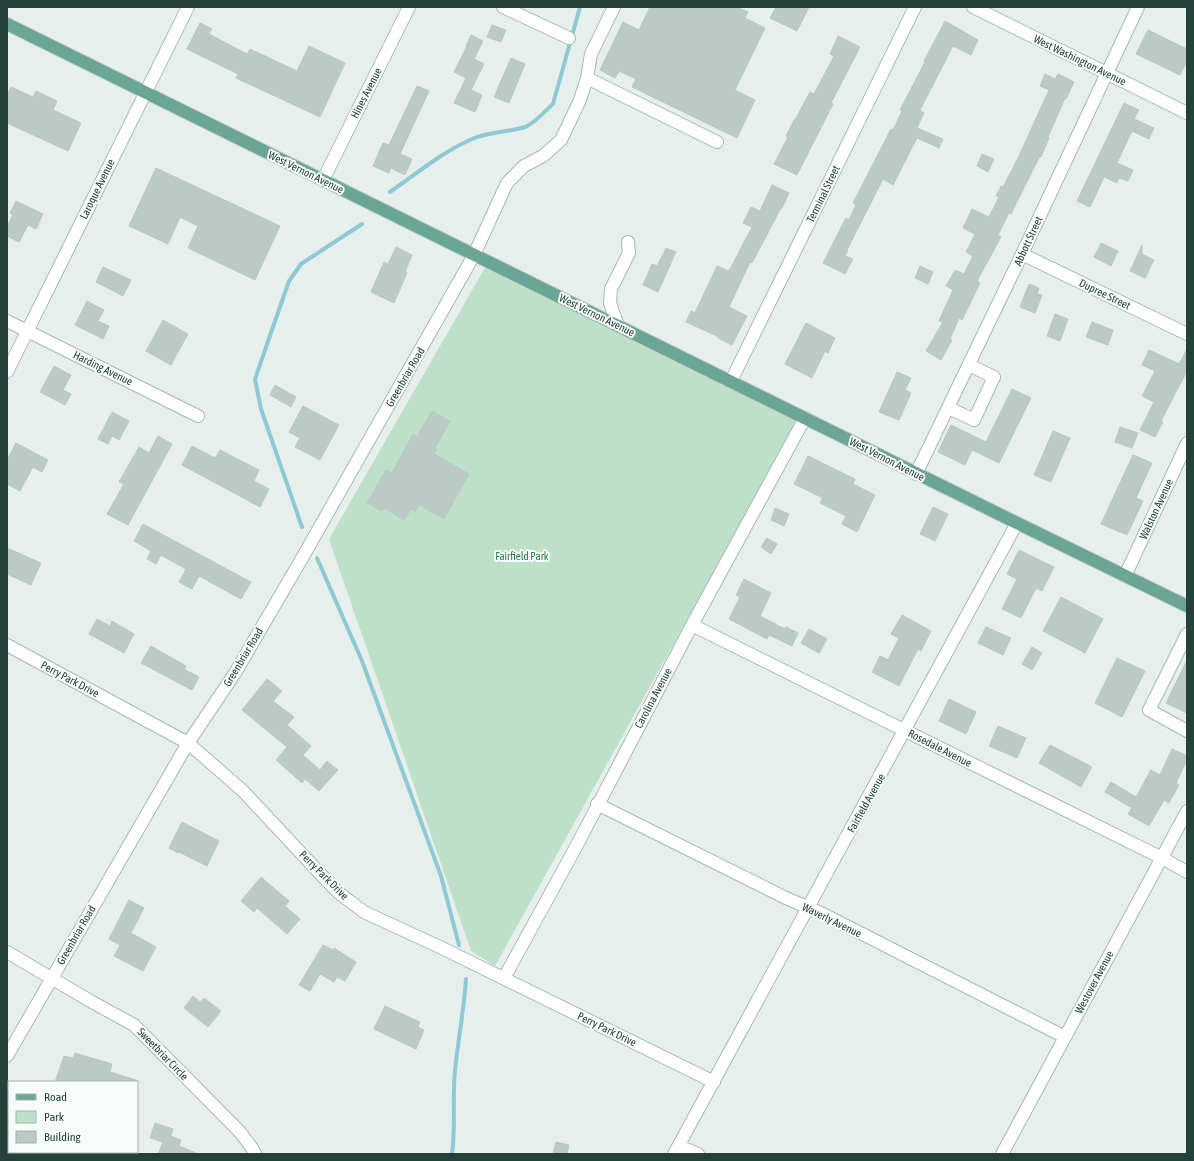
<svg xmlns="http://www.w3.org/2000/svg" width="1194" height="1161" viewBox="0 0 1194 1161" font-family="'Asap Condensed',sans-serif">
	<rect width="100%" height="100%" fill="#e6efeb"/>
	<path fill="#bfe0c8" d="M490 259 800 416 495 966 471 951 329 539Z"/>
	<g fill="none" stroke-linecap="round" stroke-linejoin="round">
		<path stroke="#8ec9d4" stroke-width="4" d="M390 192C416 174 442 152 472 139 489 132 508 132 525 127 534 124 546 110 553 104L580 7
			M302 527 261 409 255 379 289 281 301 264 362 224
			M317 558 362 661 441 876 459 945
			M452 1154C456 1126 452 1099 455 1071 458 1040 464 1010 466 979"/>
	</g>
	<path fill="#bbcac4" stroke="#b8c9c2" d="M650 7H737L748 12 745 18 765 28 735 90 755 100 737 138 632 87 636 79 619 71 615 78 600 70 623 22 639 30Z
		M776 7H809L797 31 770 18Z
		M945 21 978 40 971 55 953 46 920 110 924 113 917 128 943 139 939 148 917 138 893 185 883 179 847 250H848L845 256 853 259 845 274 823 263 846 218 849 220 856 205 853 203 891 129 893 130 902 111 900 110 925 62 924 61Z
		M200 23 212 29 209 34 247 54 250 49 297 71 309 46 345 63 320 117 236 78 238 74 187 49Z
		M492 25 506 30 501 42 487 37Z
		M1148 30 1187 49V61L1180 75 1136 54Z
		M471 35 483 41 474 59 484 64 471 90 482 95 475 112 454 103 466 78 454 72 467 46H466Z
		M838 36 860 47 831 103 833 104 797 175 774 164 788 137 786 136 794 120H795L810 92 814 94 834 56 830 54Z
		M511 58 525 64 509 103 494 97Z
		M1045 74 1055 79 1058 74 1074 82 1066 99 1065 98 1048 137 1049 138 1041 157 1040 156 1011 214 1009 213 998 235 1001 237 977 281 980 283 962 320 959 318 950 339 952 340 941 360 926 351 943 322 939 321 953 290 946 286 955 270 964 274 973 256 966 252 975 234 963 228 972 209 989 217 999 197 996 196 1001 186 1003 187 1018 158 1049 90 1040 86Z
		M417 86 429 91 400 154 412 159 405 175 391 168 389 173 373 166 383 143 389 145Z
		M11 87 33 97 36 91 57 101 53 110 81 123 68 151 7 123V95Z
		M1124 103 1139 110 1134 119 1154 128 1149 139 1132 131 1117 163 1133 170 1128 181 1119 178 1117 183 1104 177 1090 207 1077 201Z
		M982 154 994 159 988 172 977 166Z
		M156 168 280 226 255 280 188 248 198 226 180 217 168 244 129 226Z
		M772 185 789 193 782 208H781L752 263 750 262 729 307 747 316 732 345 718 338 719 337 686 322 691 311 695 313 717 266 729 271 752 227 743 223 751 207 760 211Z
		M16 201 43 214 36 229 28 225 19 242 7 236V226L13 215 10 213Z
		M1101 243 1118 251 1111 266 1094 257Z
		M1142 245V254L1154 260 1145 278 1130 271Z
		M396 247 412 255 405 272 407 273 394 303 371 292 384 262 388 264Z
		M666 248 676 252 658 292 643 285 652 264 657 266Z
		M920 266 933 272 928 284 915 278Z
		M103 267 131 280 123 296 96 282Z
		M1029 284 1039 288 1037 294 1042 295 1035 313 1020 307Z
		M87 301 104 310 98 321 109 326 103 339 75 325Z
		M1055 314 1068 319 1060 341 1047 336Z
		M163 320 188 334 171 365 146 351Z
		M1092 322 1113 330 1108 345 1086 337Z
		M806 323 835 338 828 353 825 351 812 378 785 364Z
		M1187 349V371L1161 421 1163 422 1155 437 1140 430 1154 402 1142 396 1155 371 1142 365 1149 350 1179 364Z
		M54 366 71 375 63 390 71 394 65 405 40 392Z
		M897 372 911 378 905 390 911 393 899 420 879 412Z
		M275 385 296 397 291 407 270 395Z
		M1012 389 1031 398 999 463 972 450 965 465 938 452 951 425 986 442Z
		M303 406 339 425 320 460 295 447 300 438 289 432Z
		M432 411 450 421 435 448 437 449 434 454 469 474 444 519 419 505 415 512 411 509 404 520 384 508 382 511 367 503 386 470 392 473 413 434 417 437Z
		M112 412 129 421 119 440 112 436 108 444 98 439Z
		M1120 427 1138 433 1132 448 1115 442Z
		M1053 431 1070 438 1051 482 1034 475Z
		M158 436 172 444 128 525 107 514 124 484 119 482 139 447 149 453Z
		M16 443 48 460 42 472 33 467 20 491 7 484V460Z
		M192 446 215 458 220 450 259 470 254 481 269 489 260 507 182 465Z
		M1133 455 1152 463 1136 498 1143 501 1127 535 1101 524Z
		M808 456 855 479 853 484 875 495 857 532 842 524 846 516 820 503 823 498 794 484Z
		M933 507 948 514 935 541 920 534Z
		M775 508 789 514 784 526 771 520Z
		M143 524 251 582 241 599 199 576 192 589 179 582 186 569 161 555 156 564 147 559 151 551 134 541Z
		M767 538 777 544 771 554 761 547Z
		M7 548 41 563 31 585 7 574Z
		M1019 550 1054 567 1042 591 1036 588 1021 618 1002 609 1017 579 1007 574Z
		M744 579 771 593 760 616 785 629 786 627 798 633 792 646 769 635 767 639 729 619 740 597 736 595Z
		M1061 597 1103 619 1085 653 1043 631Z
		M902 615 931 631 921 651 918 649 899 686 872 672 880 656 888 660 899 638 891 634Z
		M97 619 110 626 112 621 134 634 124 653 89 634Z
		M986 627 1011 638 1003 655 978 643Z
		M809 629 827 639 819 653 801 643Z
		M151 646 186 666 184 669 199 677 192 690 141 663Z
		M1032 647 1042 653 1032 670 1022 664Z
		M1117 658 1145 671 1122 717 1095 703Z
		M1187 660V713L1166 703Z
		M267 679 282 691 273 701 294 717 287 725 311 746 303 755 320 770 327 761 338 770 319 791 305 779 302 783 276 760 287 747 242 710Z
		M949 699 976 712 966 734 939 721Z
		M998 726 1026 738 1017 758 989 746Z
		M1050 745 1092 767 1081 787 1039 763Z
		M1172 749 1187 756V760L1176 783 1179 785 1169 803 1164 800 1149 826 1128 814 1132 808 1105 792 1111 782 1136 797 1151 770 1160 775Z
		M182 822 219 841 207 866 179 852 178 853 169 848Z
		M261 877 289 901 285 906 300 919 287 934 257 908 254 912 241 901Z
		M129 900 144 908 131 933 156 947 143 971 114 956 120 945 109 939Z
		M323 945 333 950 334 948 356 962 345 981 337 977 334 982 320 974 310 991 299 985Z
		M193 996 200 1002 204 998 221 1011 208 1027 184 1008Z
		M385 1006 420 1022 418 1027 424 1030 416 1049 374 1029Z
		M75 1053 112 1064 110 1072 136 1080V1082H55L64 1056 73 1058Z
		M155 1123 173 1129 171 1136 181 1140 179 1146 196 1153V1154H158L163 1142 150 1138Z
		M556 1142 569 1145 567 1154H553Z"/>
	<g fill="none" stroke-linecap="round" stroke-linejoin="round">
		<defs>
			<path id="minor" d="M503 7 569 38
				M973 7 1187 113
				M587 78 717 142
				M323 180 409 7
				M1022 254 1187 334
				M7 321 198 416
				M618 326 610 303 611 289 629 253 628 242
				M7 372 188 7
				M731 381 915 7
				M949 408 974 420 994 377 969 365
				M916 474 1022 254 1138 7
				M1125 576 1187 443
				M692 625 1162 858 1187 872
				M1187 634 1149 710 1187 731
				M7 645 188 743 243 791 327 881 339 893 364 912 442 948 714 1082
				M597 804 786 898 823 914 1065 1037
				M7 952 92 1002 134 1025 240 1132 252 1148 255 1154
				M504 978 577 845 692 625 805 418
				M7 1056 188 743 235 673 301 560 474 255 507 183 524 166 543 156 561 140 580 100 587 78 591 54 614 7
				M679 1146 698 1154
				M674 1154 1017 523
				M1002 1154 1187 811"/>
			<path id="major" d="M7 24 1017 523 1187 606"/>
		</defs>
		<use href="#minor" stroke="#a8b8b2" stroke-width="14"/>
		<use href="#major" stroke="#c2cac8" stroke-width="14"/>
		<use href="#minor" stroke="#fff" stroke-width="12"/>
		<use href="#major" stroke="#6aa596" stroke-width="12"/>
	</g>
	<g text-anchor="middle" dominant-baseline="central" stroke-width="4" stroke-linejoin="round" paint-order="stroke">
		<g font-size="11" fill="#24423a" stroke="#f7fbf9">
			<text transform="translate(1080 60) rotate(26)">West Washington Avenue</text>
			<text transform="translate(366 93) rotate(-63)">Hines Avenue</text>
			<text transform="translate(306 172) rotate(26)">West Vernon Avenue</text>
			<text transform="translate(97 189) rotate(-64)">Laroque Avenue</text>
			<text transform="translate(823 194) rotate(-64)">Terminal Street</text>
			<text transform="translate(1028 241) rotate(-65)">Abbott Street</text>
			<text transform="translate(1105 294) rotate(26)">Dupree Street</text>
			<text transform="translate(597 315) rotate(26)">West Vernon Avenue</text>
			<text transform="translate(103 368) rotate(26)">Harding Avenue</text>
			<text transform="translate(405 377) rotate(-60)">Greenbriar Road</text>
			<text transform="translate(887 459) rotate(27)">West Vernon Avenue</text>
			<text transform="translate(1156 509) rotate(-65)">Walston Avenue</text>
			<text transform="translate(243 657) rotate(-59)">Greenbriar Road</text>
			<text transform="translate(70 679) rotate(28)">Perry Park Drive</text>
			<text transform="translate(653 698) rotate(-62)">Carolina Avenue</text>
			<text transform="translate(940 748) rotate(27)">Rosedale Avenue</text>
			<text transform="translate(866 803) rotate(-61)">Fairfield Avenue</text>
			<text transform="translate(324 875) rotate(45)">Perry Park Drive</text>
			<text transform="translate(832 920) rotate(26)">Waverly Avenue</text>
			<text transform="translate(76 935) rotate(-60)">Greenbriar Road</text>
			<text transform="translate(1094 982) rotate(-62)">Westover Avenue</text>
			<text transform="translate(607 1029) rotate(26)">Perry Park Drive</text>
			<text transform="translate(163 1054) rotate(46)">Sweetbriar Circle</text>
		</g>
		<g font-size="11" fill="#2d7a4b" stroke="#f7fbf9">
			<text x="522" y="556">Fairfield Park</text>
		</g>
	</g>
	<rect width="1194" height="1161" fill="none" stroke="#24423a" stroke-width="16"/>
	<rect x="8" y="1081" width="130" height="72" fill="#f7fbf9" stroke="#a3b1ad"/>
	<rect x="16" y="1094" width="20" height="6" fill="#6aa596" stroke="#a3b1ad"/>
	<text x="44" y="1101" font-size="12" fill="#24423a">Road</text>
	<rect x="16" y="1111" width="20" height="12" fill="#bfe0c8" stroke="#a3b1ad"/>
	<text x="44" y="1121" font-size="12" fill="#24423a">Park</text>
	<rect x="16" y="1131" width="20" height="12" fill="#bbcac4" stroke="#a3b1ad"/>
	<text x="44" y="1141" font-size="12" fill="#24423a">Building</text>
</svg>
